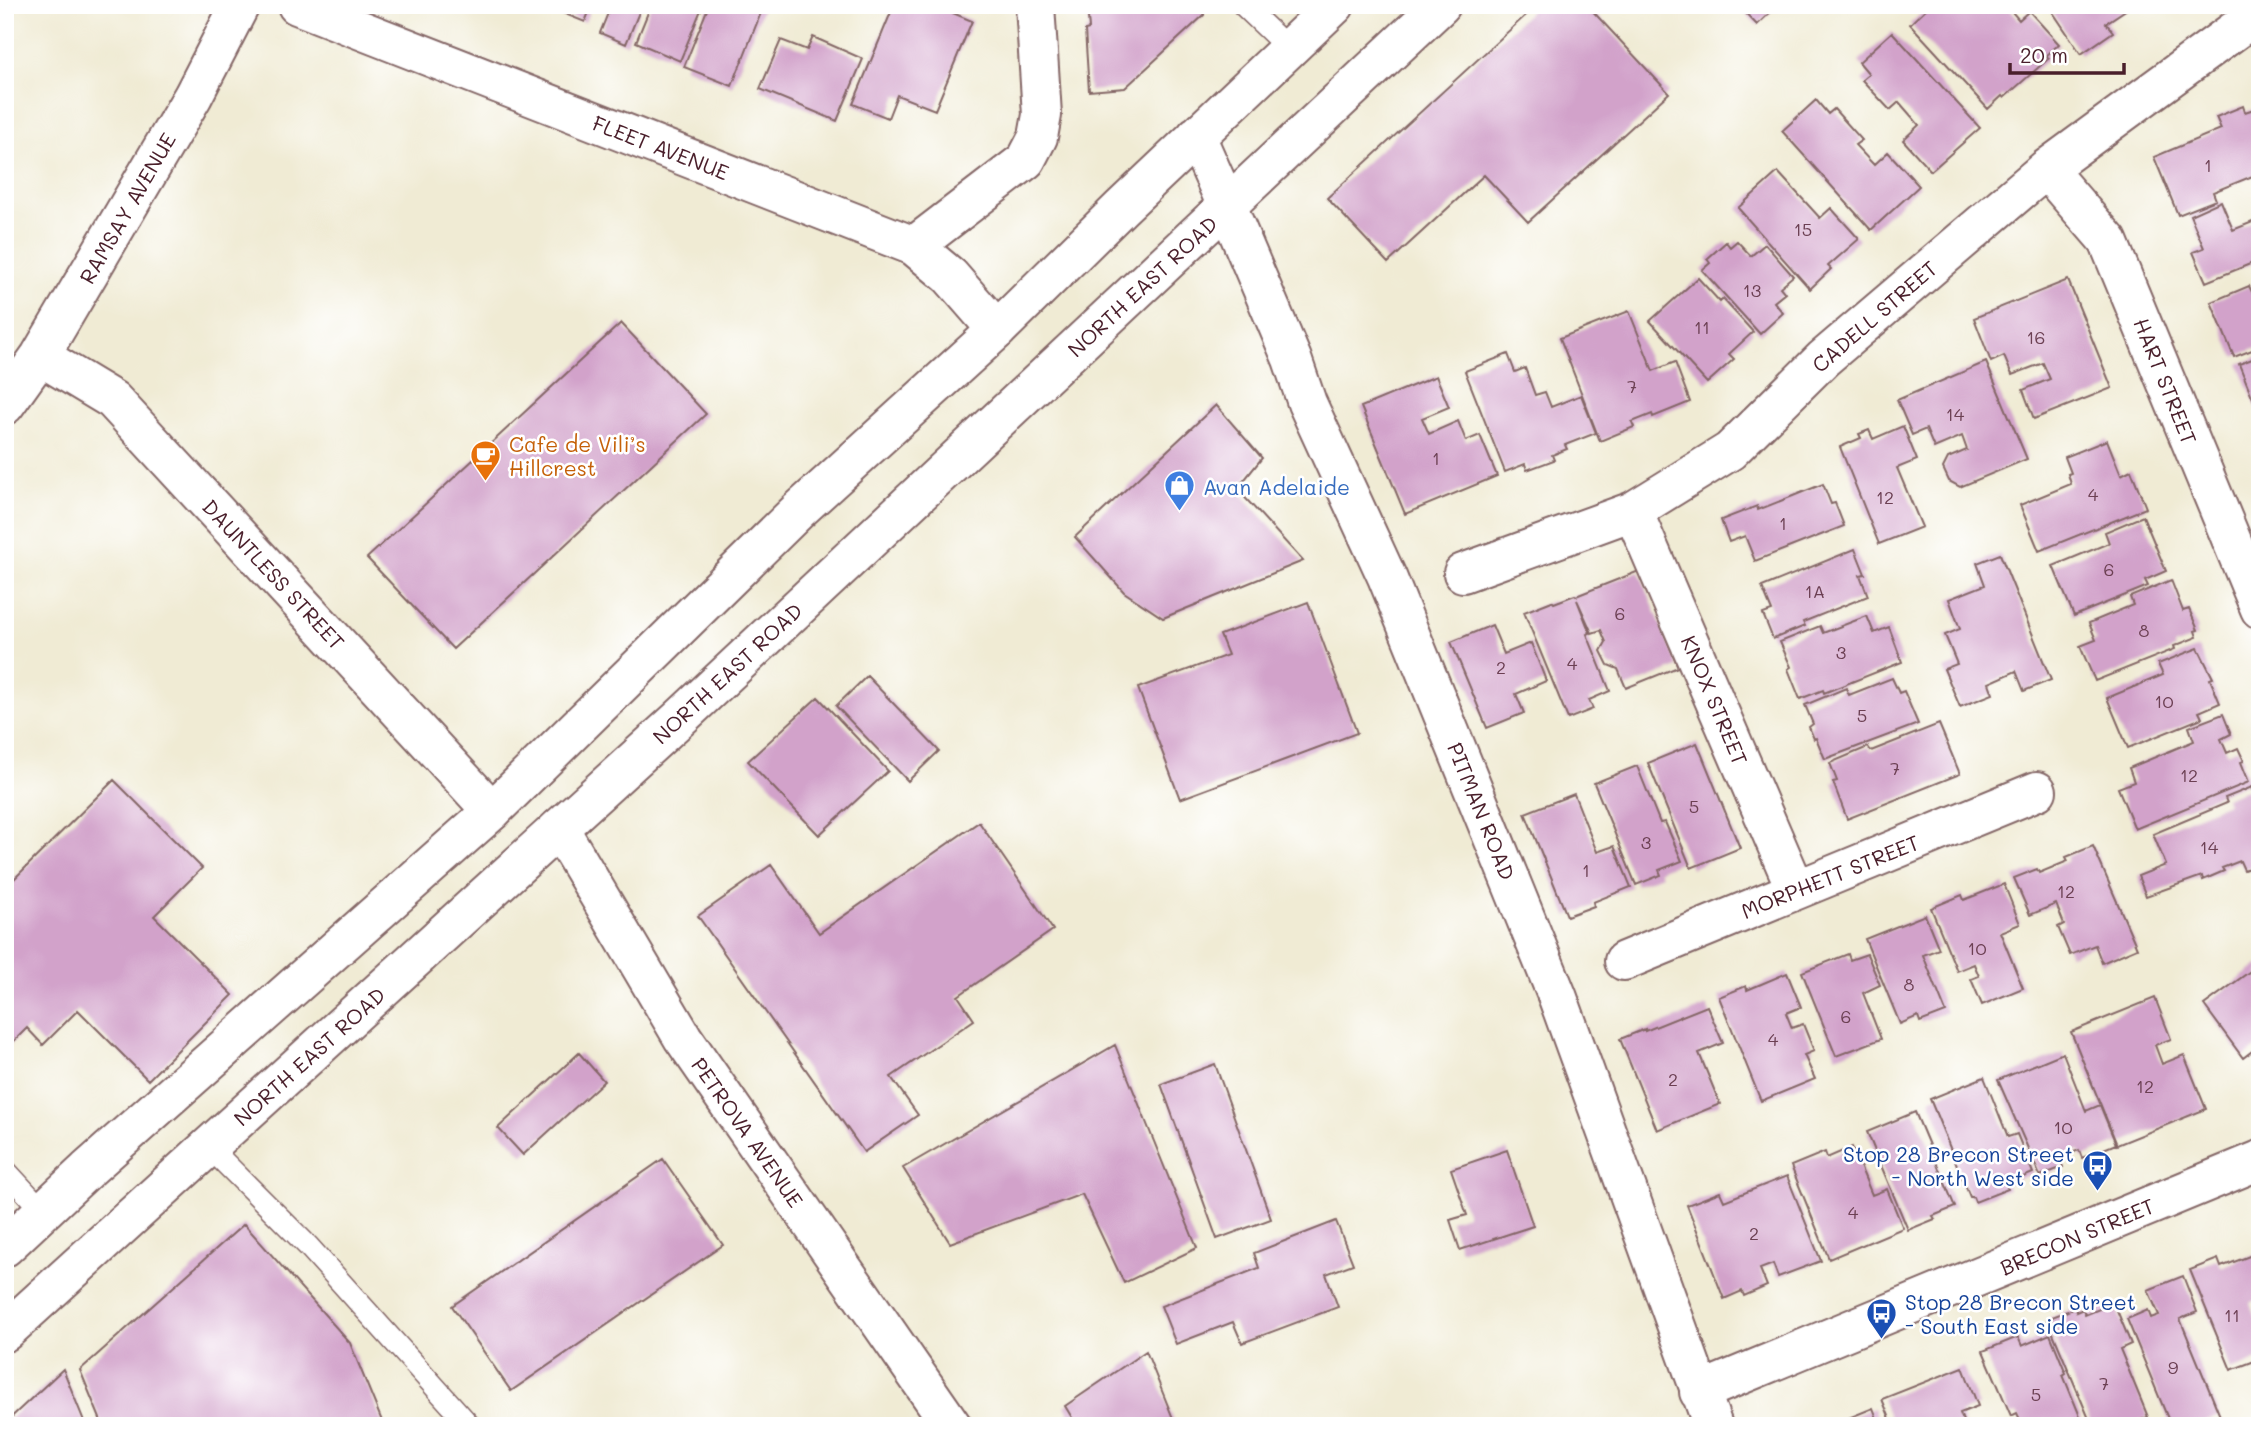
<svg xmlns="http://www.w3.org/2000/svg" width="2265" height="1431" viewBox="0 0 2265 1431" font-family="Mali,sans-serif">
	<rect width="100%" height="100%" fill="#fff"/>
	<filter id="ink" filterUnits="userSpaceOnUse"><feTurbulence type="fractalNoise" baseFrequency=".0143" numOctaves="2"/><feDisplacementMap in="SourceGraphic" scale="14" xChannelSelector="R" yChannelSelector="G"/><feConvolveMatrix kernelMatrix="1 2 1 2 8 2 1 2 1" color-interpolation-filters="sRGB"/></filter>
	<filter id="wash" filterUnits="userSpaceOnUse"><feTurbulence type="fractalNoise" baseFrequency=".00686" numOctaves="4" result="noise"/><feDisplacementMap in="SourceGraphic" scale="28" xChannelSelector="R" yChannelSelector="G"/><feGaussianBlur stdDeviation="1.57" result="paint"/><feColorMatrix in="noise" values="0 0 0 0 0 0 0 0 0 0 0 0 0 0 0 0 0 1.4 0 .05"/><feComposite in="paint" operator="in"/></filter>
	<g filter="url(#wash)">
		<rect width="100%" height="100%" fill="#f0ebd4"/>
		<g id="blocks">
			<path fill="#d2a2ca" d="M551 5H592L585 22 550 8Z
				M607 5H642L626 44 600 33 610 8Z
				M651 5H703L680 61 636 42Z
				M709 5H764L732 86 684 67Z
				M894 5H934L972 21 935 110 897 95 888 118 853 104Z
				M1087 5H1204V15L1125 88 1089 91 1085 30 1089 29Z
				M1537 5H1587L1669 93 1528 222 1484 175 1388 263 1327 198Z
				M1738 5H1778L1757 25Z
				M1930 5H2006L2019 20 2029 11 2059 44 2046 56 2049 58 2004 98 2002 96 1988 109 1910 24Z
				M2048 5H2133L2106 23 2113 32 2081 54Z
				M1892 32 1980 128 1931 171 1903 140 1919 125 1899 102 1890 110 1862 80 1869 74 1859 62Z
				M813 37 863 59 837 121 760 89 781 40 807 50Z
				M1816 100 1828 114 1834 109 1862 140 1855 145 1874 165 1888 152 1919 186 1871 230 1782 131Z
				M2243 106 2245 112 2260 107V173L2213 192 2216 200 2178 215 2154 157 2221 129 2216 117Z
				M1778 172 1820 218 1831 208 1859 239 1828 266 1831 269 1810 289 1738 208Z
				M2221 201 2233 230 2260 219V260L2206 282 2193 252 2204 248 2190 215Z
				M1737 241 1751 256 1765 244 1793 276 1780 287 1785 293 1774 302 1783 313 1760 334 1702 270 1710 263 1707 259 1726 242 1730 247Z
				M1698 278 1720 302 1723 299 1753 332 1729 354 1734 359 1707 383 1650 321Z
				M2068 280 2112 388 2034 419 2023 390 2050 379 2043 363 2012 375 2004 356 1991 362 1974 318Z
				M2249 286 2253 294 2260 291V347L2234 357 2211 302Z
				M1629 311 1653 371 1675 362 1690 402 1653 417 1652 414 1632 422 1634 427 1600 441 1560 338Z
				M621 323 706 414 453 649 367 558Z
				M1508 354 1515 372 1525 368 1535 395 1545 392 1551 407 1581 395 1596 433 1565 445 1567 449 1552 455 1554 460 1527 470 1525 464 1505 472 1465 371Z
				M2260 356V416L2239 364Z
				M1986 362 2027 459 1960 487 1949 481 1943 468 1948 458 1967 450 1962 436 1934 448 1926 429 1912 435 1897 400Z
				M1436 376 1449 407 1422 418 1429 434 1458 421 1466 441 1480 435 1497 476 1405 514 1361 407Z
				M1216 405 1262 458 1237 489 1303 561 1163 618 1124 592 1075 537Z
				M1903 426 1917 460 1897 468 1922 527 1879 544 1840 447 1861 438 1859 434 1869 430 1873 439Z
				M2107 440 2121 475 2131 470 2146 508 2039 551 2020 505 2071 484 2068 474 2071 473 2065 457Z
				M1823 484 1831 504 1835 503 1844 526 1755 561 1745 536 1729 542 1721 520 1757 506 1758 510Z
				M2143 516 2166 571 2145 580 2148 586 2074 616 2053 566 2109 543 2105 532Z
				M1855 549 1865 574 1860 575 1868 596 1803 622 1805 626 1773 639 1763 614 1772 611 1762 587Z
				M2000 554 2051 680 2024 691 2016 671 1989 683 1993 694 1960 707 1944 669 1957 664 1945 635 1960 629 1949 599 1985 585 1977 563Z
				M1639 571 1678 667 1626 688 1618 669 1608 665 1601 651 1606 642 1601 630 1592 633 1577 600 1590 633 1587 634 1610 691 1589 700 1593 709 1568 719 1524 612 1552 601 1554 603 1575 595 1576 596Z
				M2171 580 2183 611 2189 609 2198 630 2195 631 2197 637 2174 646 2175 649 2095 681 2080 646 2096 640 2089 623 2133 605 2130 597Z
				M1308 602 1357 733 1180 799 1138 688 1228 655 1220 635Z
				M1867 616 1874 633 1889 627 1902 662 1824 693 1823 690 1800 699 1788 669 1791 667 1780 642 1820 626 1823 633Z
				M1492 625 1504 654 1531 643 1546 681 1516 694 1524 713 1487 728 1451 642Z
				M2198 648 2213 678 2210 679 2220 703 2199 712 2202 718 2128 748 2107 698 2163 675 2158 664Z
				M867 676 939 751 908 781 836 706Z
				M1892 678 1899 693 1904 691 1918 724 1825 759 1816 738 1814 739 1809 727 1813 724 1805 705 1846 688 1849 695Z
				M818 697 888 771 819 835 748 761Z
				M2223 714 2231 734 2221 739 2227 753 2238 748 2244 761 2241 762 2249 782 2135 829 2118 788 2134 782 2129 768 2194 741 2189 727Z
				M1939 724 1960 774 1847 819 1833 782 1837 781 1830 763 1868 747 1871 751Z
				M1697 743 1740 848 1691 868 1648 763Z
				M1637 766 1660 823 1665 822 1682 861 1659 870 1661 875 1636 885 1594 783Z
				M114 780 202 868 154 916 233 995 148 1080 78 1010 43 1045 27 1028 5 1050V888Z
				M2252 787 2260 806V864L2244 870 2240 861 2222 868 2224 871 2203 880 2202 876 2146 896 2138 876 2166 865 2153 834 2227 803 2225 798Z
				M1574 794 1597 852 1614 846 1631 887 1593 902 1594 906 1567 916 1525 813Z
				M979 822 1053 930 958 996 974 1020 891 1077 918 1115 864 1152 698 916 771 865 819 933Z
				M2093 846 2137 948 2102 963 2095 945 2070 955 2058 927 2064 924 2056 904 2030 915 2014 878 2037 869 2039 873 2068 861 2066 857Z
				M2004 884 2020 924 2000 932 2023 988 1982 1005 1971 979 1979 976 1974 964 1957 971 1931 908 1962 895 1964 900Z
				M1925 915 1939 949 1923 955 1946 1012 1920 1022 1918 1016 1900 1024 1865 939Z
				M1848 954 1850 960 1867 954 1880 985 1863 993 1881 1039 1836 1056 1802 972Z
				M2260 964V1045L2243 1058 2204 1005Z
				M1787 973 1801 1007 1786 1013 1792 1028 1803 1024 1814 1051 1804 1055 1815 1079 1761 1101 1719 997 1746 986 1747 990Z
				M2155 998 2171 1039 2155 1045 2162 1064 2184 1055 2206 1109 2117 1145 2071 1032Z
				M1707 1006 1723 1043 1699 1053 1720 1104 1657 1130 1620 1039 1645 1029V1031Z
				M1115 1045 1197 1248 1124 1283 1082 1194 950 1243 903 1168Z
				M579 1053 604 1081 523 1155 498 1128Z
				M2063 1053 2086 1111 2100 1105 2116 1144 2082 1158 2079 1150 2059 1158 2063 1167 2040 1176 1998 1080Z
				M1215 1064 1271 1219 1217 1239 1161 1084Z
				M1984 1077 2008 1137 2017 1134 2033 1173 2006 1184 2008 1189 1975 1202 1973 1197H1970L1930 1099Z
				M1915 1112 1955 1207 1933 1216 1935 1219 1908 1230 1867 1132Z
				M1852 1147 1872 1195 1887 1189 1903 1228 1829 1259 1791 1166 1825 1152 1827 1158Z
				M1507 1150 1533 1226 1460 1250 1450 1220 1467 1215 1451 1169Z
				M663 1159 723 1245 511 1391 452 1306Z
				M1787 1176 1821 1261 1778 1277 1773 1264 1760 1269 1767 1286 1744 1296 1742 1291 1724 1299 1687 1205 1720 1192 1724 1201Z
				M1336 1221 1353 1264 1326 1274 1338 1307 1242 1343 1233 1322 1176 1344 1161 1306 1259 1268 1254 1253Z
				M244 1224 350 1343 384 1426H103L80 1370Z
				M2260 1252V1294L2258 1295 2260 1299 2250 1303 2260 1327V1359L2231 1370 2190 1270 2218 1259 2221 1267Z
				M2183 1276 2197 1312 2180 1319 2220 1416 2195 1426H2171L2127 1319 2148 1310 2151 1318 2159 1315 2148 1290Z
				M2114 1303 2131 1344 2120 1349 2148 1417 2127 1426H2092L2047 1319 2075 1308 2076 1312 2083 1309 2085 1315Z
				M2050 1334 2066 1373 2063 1375 2084 1426H2023L2017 1413 2011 1416 1983 1351 2018 1337 2022 1346Z
				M1146 1351 1176 1426H1077L1065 1406Z
				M1963 1367 1978 1406 1960 1413 1965 1426H1893L1882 1399Z
				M63 1369 86 1426H5V1423Z
				M1873 1408 1880 1426H1829Z"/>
		</g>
	</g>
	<g filter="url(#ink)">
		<use href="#blocks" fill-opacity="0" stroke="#846666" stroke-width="2"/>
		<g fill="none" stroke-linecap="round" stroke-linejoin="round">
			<defs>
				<path id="service" d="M1243 5 1289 49
					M209 1147 309 1247 470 1426
					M5 1170 43 1211"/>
				<path id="minor" d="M297 5 914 246 950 276 997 330
					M2046 169 2108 241 2260 609
					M1227 206 1292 359 1307 403 1387 577 1558 998 1713 1426
					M914 246 1026 160 1038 137 1042 115 1035 5
					M40 356 113 400 492 811
					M5 405 40 356 193 96 240 5
					M1633 511 1796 890
					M1463 573 1633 511 1730 451 1823 359 2046 169 2260 12
					M559 828 683 1038 952 1426
					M1624 961 2037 791
					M1699 1392 2260 1160"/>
				<path id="trunk" d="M1196 136 1227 206
					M5 1247 87 1170 492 811 798 511 997 330 1121 208 1335 5
					M5 1332 679 719 1441 5"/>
			</defs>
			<use href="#service" stroke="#846666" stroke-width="24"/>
			<use href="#minor" stroke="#846666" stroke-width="42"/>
			<use href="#trunk" stroke="#846666" stroke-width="42"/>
			<use href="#service" stroke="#fff" stroke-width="21"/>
			<use href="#minor" stroke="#fff" stroke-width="38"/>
			<use href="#trunk" stroke="#fff" stroke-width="38"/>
		</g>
	</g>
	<defs>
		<symbol id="cafe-pin" viewBox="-11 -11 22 30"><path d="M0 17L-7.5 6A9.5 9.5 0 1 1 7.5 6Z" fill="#e8710a" stroke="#fff"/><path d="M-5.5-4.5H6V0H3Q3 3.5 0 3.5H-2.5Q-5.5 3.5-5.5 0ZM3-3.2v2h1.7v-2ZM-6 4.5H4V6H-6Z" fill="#fff"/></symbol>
		<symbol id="shop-pin" viewBox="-11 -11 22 30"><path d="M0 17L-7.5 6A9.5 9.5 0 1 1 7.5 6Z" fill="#3f7fe0" stroke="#fff"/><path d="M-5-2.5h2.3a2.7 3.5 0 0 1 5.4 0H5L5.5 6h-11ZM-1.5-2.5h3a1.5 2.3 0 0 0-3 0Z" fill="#fff"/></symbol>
		<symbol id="bus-pin" viewBox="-11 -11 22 30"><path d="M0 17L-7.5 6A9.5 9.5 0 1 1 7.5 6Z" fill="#1a4fb4" stroke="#fff"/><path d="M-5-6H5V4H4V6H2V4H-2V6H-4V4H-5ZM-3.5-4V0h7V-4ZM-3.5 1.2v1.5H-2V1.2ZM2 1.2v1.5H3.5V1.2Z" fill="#fff"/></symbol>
	</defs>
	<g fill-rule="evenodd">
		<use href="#cafe-pin" x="468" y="438" width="35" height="47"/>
		<use href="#shop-pin" x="1162" y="468" width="35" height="47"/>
		<use href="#bus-pin" x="2080" y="1148" width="35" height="47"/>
		<use href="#bus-pin" x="1864" y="1296" width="35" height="47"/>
	</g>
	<g text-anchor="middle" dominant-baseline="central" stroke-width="5" stroke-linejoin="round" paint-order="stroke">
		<g font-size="18" fill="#6c4053">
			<text x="2208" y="165">1</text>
			<text x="1803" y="229">15</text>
			<text x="1752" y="290">13</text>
			<text x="1702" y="327">11</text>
			<text x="2036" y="337">16</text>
			<text x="1632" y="386">7</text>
			<text x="1955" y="414">14</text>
			<text x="1436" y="458">1</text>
			<text x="2093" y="494">4</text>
			<text x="1885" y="497">12</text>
			<text x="1783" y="523">1</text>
			<text x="2109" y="569">6</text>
			<text x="1815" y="591">1A</text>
			<text x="1620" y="613">6</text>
			<text x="2144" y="630">8</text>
			<text x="1841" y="652">3</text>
			<text x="1572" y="663">4</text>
			<text x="1501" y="667">2</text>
			<text x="2164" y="701">10</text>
			<text x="1862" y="715">5</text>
			<text x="1895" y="768">7</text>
			<text x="2189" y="775">12</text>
			<text x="1694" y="806">5</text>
			<text x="1646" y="842">3</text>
			<text x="2209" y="847">14</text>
			<text x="1586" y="870">1</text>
			<text x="2066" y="891">12</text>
			<text x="1977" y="948">10</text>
			<text x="1909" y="984">8</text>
			<text x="1846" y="1016">6</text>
			<text x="1773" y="1039">4</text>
			<text x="1673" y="1079">2</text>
			<text x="2145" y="1086">12</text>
			<text x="2063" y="1127">10</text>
			<text x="1853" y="1212">4</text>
			<text x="1754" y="1233">2</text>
			<text x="2232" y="1315">11</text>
			<text x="2173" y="1367">9</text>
			<text x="2104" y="1383">7</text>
			<text x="2036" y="1394">5</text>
		</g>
		<g font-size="21" fill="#4a1f2b" stroke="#fff">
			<text transform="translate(661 147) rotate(21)">FLEET AVENUE</text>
			<text transform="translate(127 208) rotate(-60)">RAMSAY AVENUE</text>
			<text transform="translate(1142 286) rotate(-43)">NORTH EAST ROAD</text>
			<text transform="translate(1874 316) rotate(-41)">CADELL STREET</text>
			<text transform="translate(2166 381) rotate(68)">HART STREET</text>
			<text transform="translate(274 574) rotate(47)">DAUNTLESS STREET</text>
			<text transform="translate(727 673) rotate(-43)">NORTH EAST ROAD</text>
			<text transform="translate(1715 700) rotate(67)">KNOX STREET</text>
			<text transform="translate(1482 811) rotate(68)">PITMAN ROAD</text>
			<text transform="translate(1830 876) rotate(-22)">MORPHETT STREET</text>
			<text transform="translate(309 1056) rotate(-42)">NORTH EAST ROAD</text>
			<text transform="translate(748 1132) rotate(55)">PETROVA AVENUE</text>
			<text transform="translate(2077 1236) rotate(-23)">BRECON STREET</text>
		</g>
		<g font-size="21" fill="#c56008" stroke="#fff" text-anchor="start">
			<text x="509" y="443">Cafe de Vili’s<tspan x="509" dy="24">Hillcrest</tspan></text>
		</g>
		<g font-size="21" fill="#366cbe" stroke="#fff" text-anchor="start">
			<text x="1203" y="486">Avan Adelaide</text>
		</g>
		<g font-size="21" fill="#164399" stroke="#fff" text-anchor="end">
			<text x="2074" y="1153">Stop 28 Brecon Street<tspan x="2074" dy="24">- North West side</tspan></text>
			<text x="1905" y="1301" text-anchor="start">Stop 28 Brecon Street<tspan x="1905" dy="24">- South East side</tspan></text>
		</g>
	</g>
	<rect width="2265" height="1431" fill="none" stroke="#fff" stroke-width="28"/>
	<path d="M2010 63v10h114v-10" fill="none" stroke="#4a1f2b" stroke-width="3.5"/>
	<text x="2020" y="63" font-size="21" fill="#4a1f2b" stroke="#ffffff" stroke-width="5" paint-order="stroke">20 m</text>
</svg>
